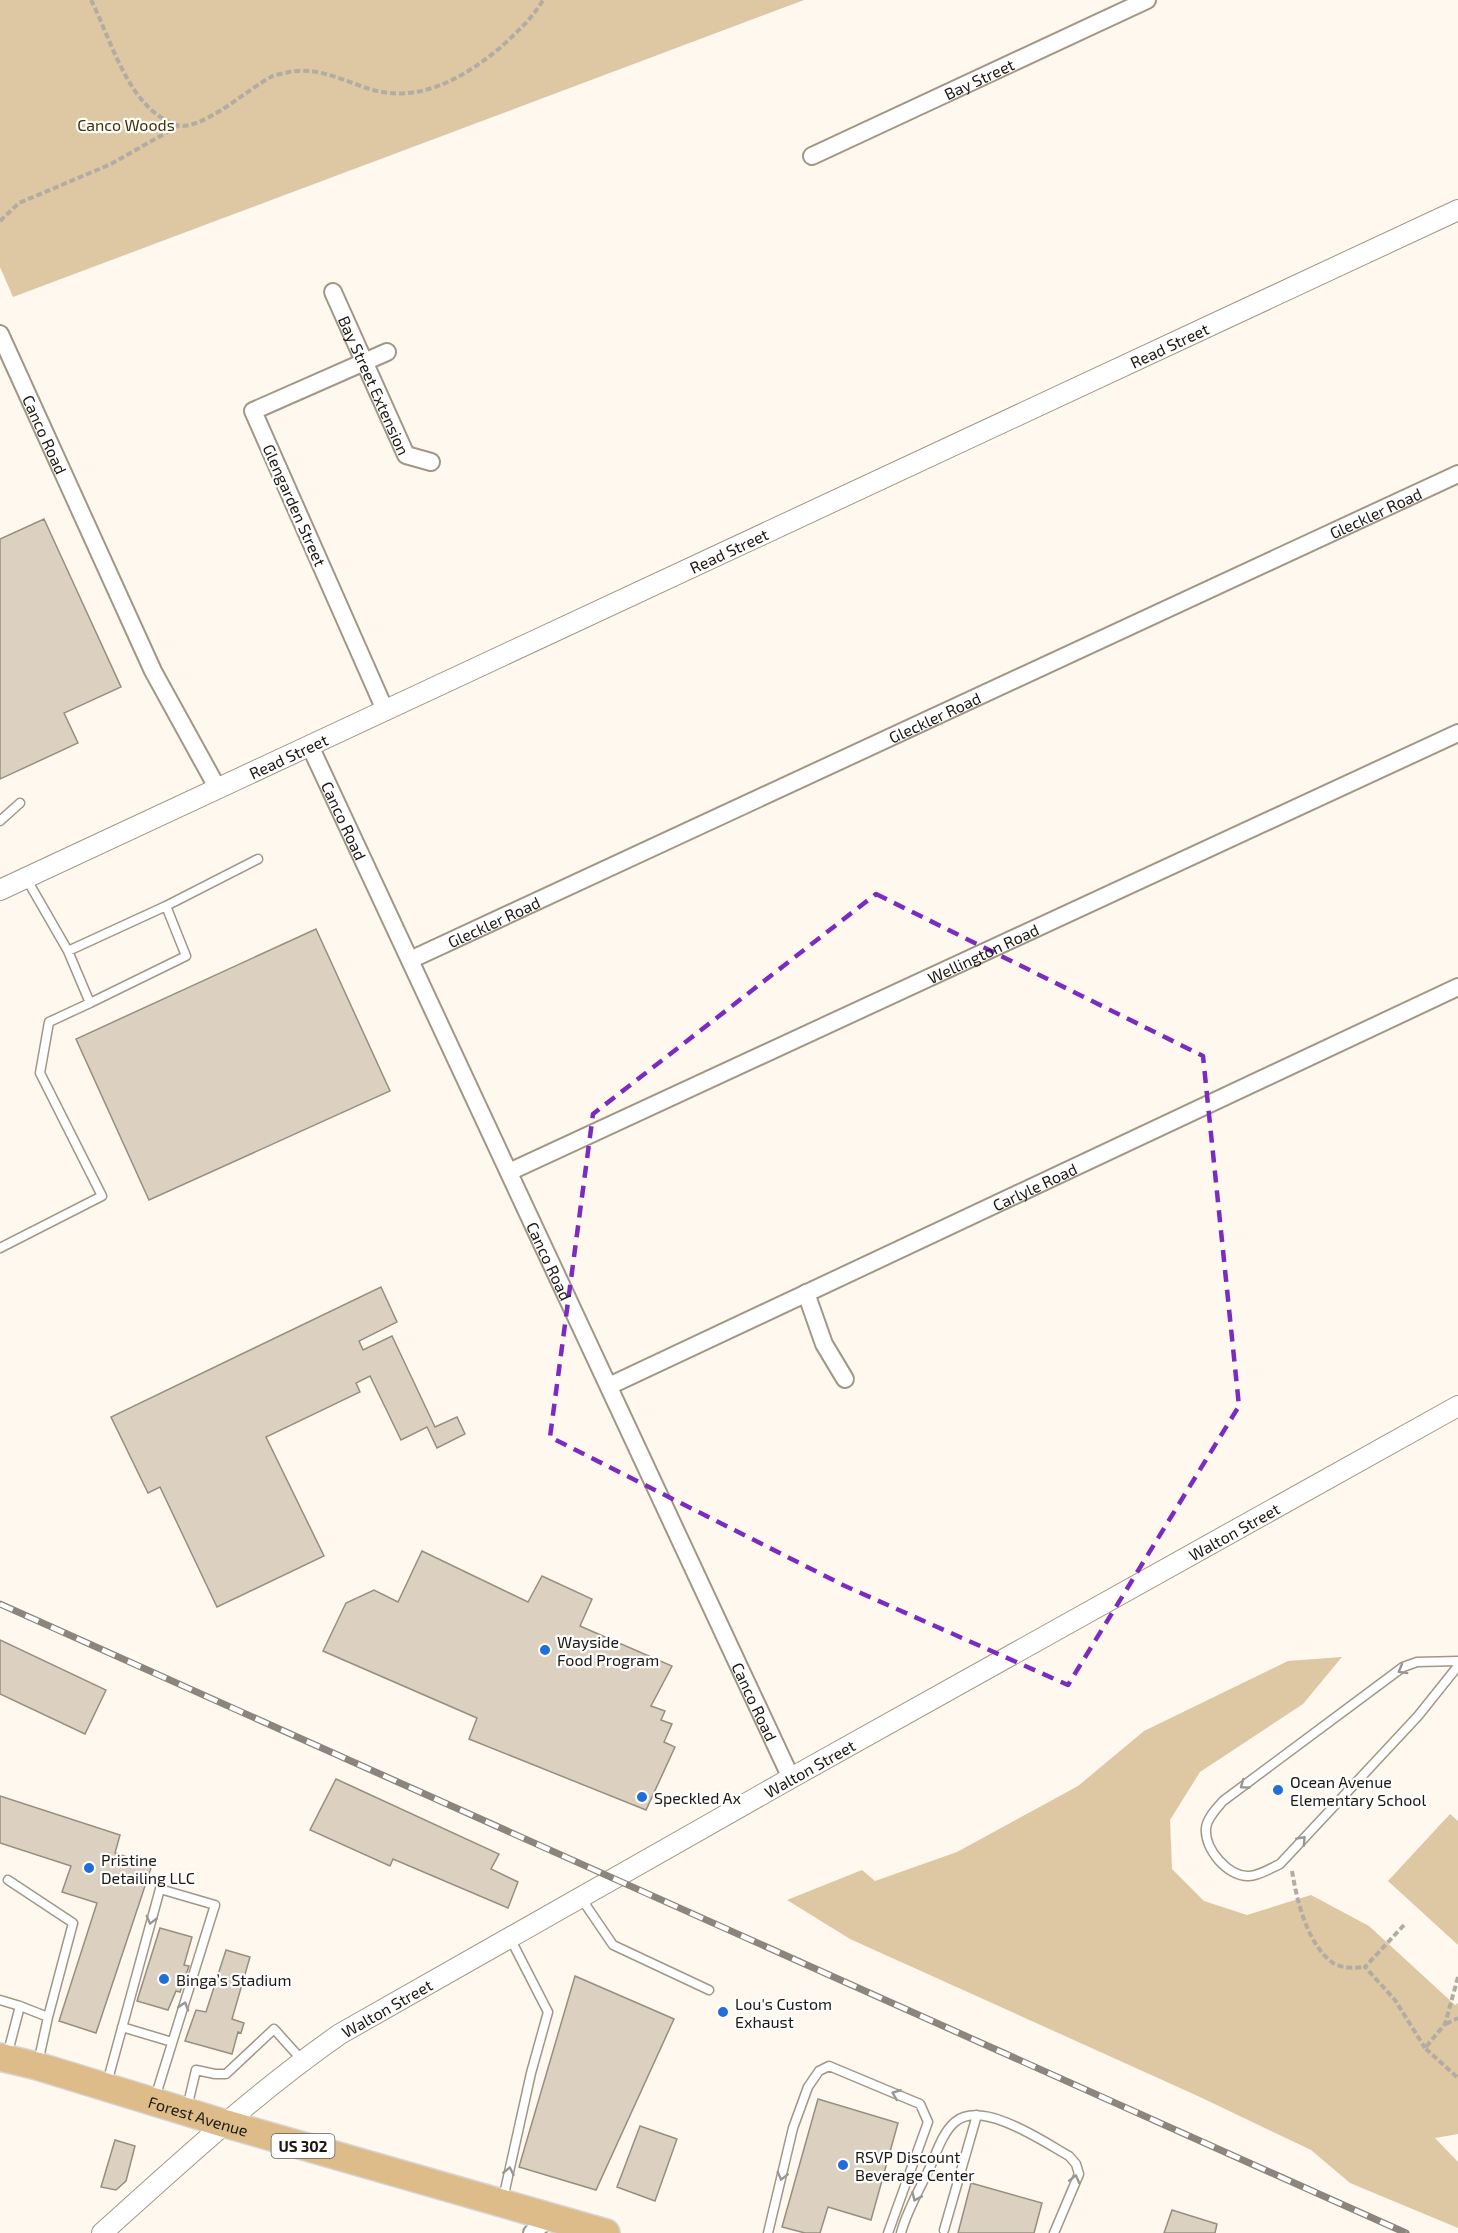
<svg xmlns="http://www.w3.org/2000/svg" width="1458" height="2233" viewBox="0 0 1458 2233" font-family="'Exo 2',sans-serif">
	<rect width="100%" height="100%" fill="#fff8ee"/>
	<path fill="#dec7a3" d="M0 0H804L13 297 0 267Z
		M1342 1657 1303 1704 1200 1772 1170 1820 1172 1869 1204 1901 1247 1915 1311 1895 1369 1926 1455 2005 1458 2003V2134L1435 2138 1458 2162V2228L1350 2183 1311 2150 1200 2097 850 1939 787 1900 862 1870 875 1881 957 1852 1078 1786 1144 1731 1288 1661Z
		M1450 1814 1458 1821V1945L1388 1881Z"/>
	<path fill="#dcd1c0" stroke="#988e7e" stroke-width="1.5" d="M44 519 121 687 64 713 78 743 0 779V539Z
		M316 929 390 1091 149 1200 76 1039Z
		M381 1287 397 1322 359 1341 363 1350 392 1336 435 1427 457 1417 465 1434 437 1448 427 1427 401 1440 370 1376 356 1383 360 1392 266 1437 324 1556 217 1607 160 1487 148 1493 111 1417Z
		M422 1551 528 1602 542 1576 592 1599 580 1626 672 1666 651 1706 665 1711 661 1720 672 1724 664 1742 675 1747 646 1810 469 1739 477 1718 323 1651 346 1603 374 1590 398 1602Z
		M0 1640 106 1690 85 1734 0 1694Z
		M336 1779 499 1854 491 1869 518 1882 508 1908 393 1859 390 1866 310 1830Z
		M0 1796 120 1835 115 1853 152 1865 96 2033 59 2021 97 1903 62 1892 71 1866 0 1843Z
		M160 1928 192 1937 184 1965 189 1966 180 1992 176 1991 168 2010 137 2001Z
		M226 1950 250 1957 232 2019 244 2023 241 2033 238 2032 232 2054 185 2041 196 2010 206 2012Z
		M575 1976 674 2019 596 2190 519 2167Z
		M818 2099 898 2123 871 2220 828 2207 820 2233H805L782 2227Z
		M640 2126 677 2139 655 2201 617 2187Z
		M115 2140 135 2146 126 2181 116 2190 101 2187Z
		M971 2183 1042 2203 1034 2233H958Z
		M1172 2210 1217 2224 1215 2233H1164Z"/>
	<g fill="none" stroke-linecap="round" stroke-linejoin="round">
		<defs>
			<path id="service" d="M0 821 20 803
				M26 878 68 951 90 1003 186 956 166 906 68 951
				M166 906 258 859
				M0 1248 102 1196 40 1073 49 1022 90 1003
				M1458 1661 1417 1662 1403 1667 1223 1801C1217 1808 1207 1818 1206 1828 1204 1849 1228 1877 1249 1876 1259 1876 1271 1868 1280 1864L1418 1716 1458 1666
				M8 1880 73 1923 48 2017 38 2063
				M581 1898 613 1945 709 1990
				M0 2000 20 2006 7 2056
				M20 2006 48 2017
				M122 2027 172 2042
				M107 2083 160 1889 215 1905 155 2098
				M187 2108 196 2070 215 2074H226L274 2029 302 2060
				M503 2199 531 2073 548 2012 510 1938
				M944 2230 977 2115
				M768 2233 793 2128 808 2087 819 2071 829 2066 920 2104 928 2122 888 2233
				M901 2233C907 2210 921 2187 931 2165 937 2151 943 2132 955 2122 982 2099 1044 2142 1069 2156L1076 2164 1079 2174 1054 2233"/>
			<g id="minor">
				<path id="s1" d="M812 156 1147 0"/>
				<path id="s2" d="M333 292 406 455 431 462"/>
				<path id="s3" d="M0 334 153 671 218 789"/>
				<path d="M385 710 253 411 387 352"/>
				<path id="s4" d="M310 746 791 1778"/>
				<path id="s5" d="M410 960 1458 474"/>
				<path id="s6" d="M509 1172 1458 733"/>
				<path d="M806 1293 824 1344 845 1379"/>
				<path id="s7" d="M609 1386 1458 987"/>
				<path d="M532 2233 550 2217"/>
			</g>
			<g id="tertiary">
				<path id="s8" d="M0 890 1458 210"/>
				<path id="s9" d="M102 2233C180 2163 254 2094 340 2034L791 1778 1458 1406"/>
			</g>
			<g id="trunk">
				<path id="s10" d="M0 2057 37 2066 223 2123 606 2233"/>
			</g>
		</defs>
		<use href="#service" stroke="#a29787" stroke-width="11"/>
		<use href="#minor" stroke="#a29787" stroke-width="20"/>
		<use href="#tertiary" stroke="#a29787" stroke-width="22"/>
		<use href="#trunk" stroke="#d6d5d4" stroke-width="30"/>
		<path stroke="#b2aca3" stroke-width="4" stroke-dasharray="6 3" stroke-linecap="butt" d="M91 0C112 41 128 108 176 125 200 133 249 88 271 77 276 74 283 74 289 72 318 66 346 82 373 90 421 103 465 77 501 47 517 32 532 19 543 0
			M0 221 19 203 111 164 178 126
			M1292 1871C1297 1901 1307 1944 1333 1963 1343 1969 1355 1968 1365 1967
			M1404 1925 1365 1967 1395 2000 1425 2048
			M1458 1977 1445 2024 1425 2048 1458 2078
			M1446 2024 1458 2018"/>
		<use href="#service" stroke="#fff" stroke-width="8"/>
		<use href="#minor" stroke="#fff" stroke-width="16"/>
		<use href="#tertiary" stroke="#fff" stroke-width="20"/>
		<use href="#trunk" stroke="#debc8a" stroke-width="27"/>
		<defs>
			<path id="rail" d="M0 1604 1406 2233"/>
		</defs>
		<use href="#rail" stroke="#8b857d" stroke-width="7"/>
		<use href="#rail" stroke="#fff" stroke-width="4.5" stroke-dasharray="14" stroke-linecap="butt"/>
	</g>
	<defs><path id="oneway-chevron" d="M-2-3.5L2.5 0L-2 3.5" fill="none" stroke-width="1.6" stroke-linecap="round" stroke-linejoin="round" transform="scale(1.5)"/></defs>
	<g stroke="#999794">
		<use href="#oneway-chevron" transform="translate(1402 1670) rotate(150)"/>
		<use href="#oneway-chevron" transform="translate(1244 1785) rotate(144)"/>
		<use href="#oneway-chevron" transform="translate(1302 1840) rotate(-47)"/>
		<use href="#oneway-chevron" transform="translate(151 1920) rotate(105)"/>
		<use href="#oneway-chevron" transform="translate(184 2006) rotate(-73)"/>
		<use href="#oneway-chevron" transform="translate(896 2094) rotate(-158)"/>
		<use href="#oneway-chevron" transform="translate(509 2171) rotate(-78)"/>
		<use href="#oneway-chevron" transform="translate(782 2176) rotate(104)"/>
		<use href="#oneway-chevron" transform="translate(1075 2179) rotate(-76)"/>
		<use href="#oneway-chevron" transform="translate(916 2197) rotate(114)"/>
	</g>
	<path fill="none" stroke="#7b2cbf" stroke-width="4.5" stroke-dasharray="12 8" stroke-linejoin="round" d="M876 894 1203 1056 1239 1406 1068 1685 845 1586 550 1437 593 1114Z"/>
	<g fill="#226ed9" stroke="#fff" stroke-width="2">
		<circle cx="545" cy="1650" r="6"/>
		<circle cx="1278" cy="1790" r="6"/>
		<circle cx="642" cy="1797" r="6"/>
		<circle cx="89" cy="1868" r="6"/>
		<circle cx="164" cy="1979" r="6"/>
		<circle cx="723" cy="2012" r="6"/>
		<circle cx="843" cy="2165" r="6"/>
	</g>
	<g text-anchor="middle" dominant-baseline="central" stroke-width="4.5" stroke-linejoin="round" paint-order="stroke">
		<rect fill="#fff" stroke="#605d59" stroke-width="1.5" x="271.5" y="2134" width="63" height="24" rx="4.5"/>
		<g font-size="15" font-weight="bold" fill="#1c1812">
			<text x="303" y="2146">US 302</text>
		</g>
		<g font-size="16" fill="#1c1812" stroke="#fff">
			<text stroke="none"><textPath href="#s1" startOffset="184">Bay Street</textPath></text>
			<text stroke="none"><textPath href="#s8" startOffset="1290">Read Street</textPath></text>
			<text stroke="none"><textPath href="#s2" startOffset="102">Bay Street Extension</textPath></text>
			<text stroke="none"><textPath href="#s3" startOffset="110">Canco Road</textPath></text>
			<text transform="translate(295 505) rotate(66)">Glengarden Street</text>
			<text stroke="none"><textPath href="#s5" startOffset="1064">Gleckler Road</textPath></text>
			<text stroke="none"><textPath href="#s8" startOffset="804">Read Street</textPath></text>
			<text stroke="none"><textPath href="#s5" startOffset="578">Gleckler Road</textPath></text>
			<text stroke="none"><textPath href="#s8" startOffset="318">Read Street</textPath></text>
			<text stroke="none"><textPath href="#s4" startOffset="82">Canco Road</textPath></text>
			<text stroke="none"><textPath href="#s5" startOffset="92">Gleckler Road</textPath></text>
			<text stroke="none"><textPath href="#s6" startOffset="522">Wellington Road</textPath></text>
			<text stroke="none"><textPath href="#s7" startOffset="470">Carlyle Road</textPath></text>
			<text stroke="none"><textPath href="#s4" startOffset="568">Canco Road</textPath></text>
			<text stroke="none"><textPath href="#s9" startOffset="1336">Walton Street</textPath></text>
			<text stroke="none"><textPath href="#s4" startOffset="1054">Canco Road</textPath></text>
			<text stroke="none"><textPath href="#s9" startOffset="850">Walton Street</textPath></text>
			<text stroke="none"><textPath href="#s9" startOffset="364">Walton Street</textPath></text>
			<text stroke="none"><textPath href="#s10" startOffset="207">Forest Avenue</textPath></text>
		</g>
		<g font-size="16" fill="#472f00" stroke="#fff">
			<text x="126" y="124">Canco Woods</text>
		</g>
		<g font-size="16" fill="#1c1812" stroke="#fff" text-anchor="start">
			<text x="557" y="1641">Wayside<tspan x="557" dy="18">Food Program</tspan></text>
			<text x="1290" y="1781">Ocean Avenue<tspan x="1290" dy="18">Elementary School</tspan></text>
			<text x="654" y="1797">Speckled Ax</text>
			<text x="101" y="1859">Pristine<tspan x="101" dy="18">Detailing LLC</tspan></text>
			<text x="176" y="1979">Binga’s Stadium</text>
			<text x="735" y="2003">Lou's Custom<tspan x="735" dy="18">Exhaust</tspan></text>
			<text x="855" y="2156">RSVP Discount<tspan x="855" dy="18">Beverage Center</tspan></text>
		</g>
	</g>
</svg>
